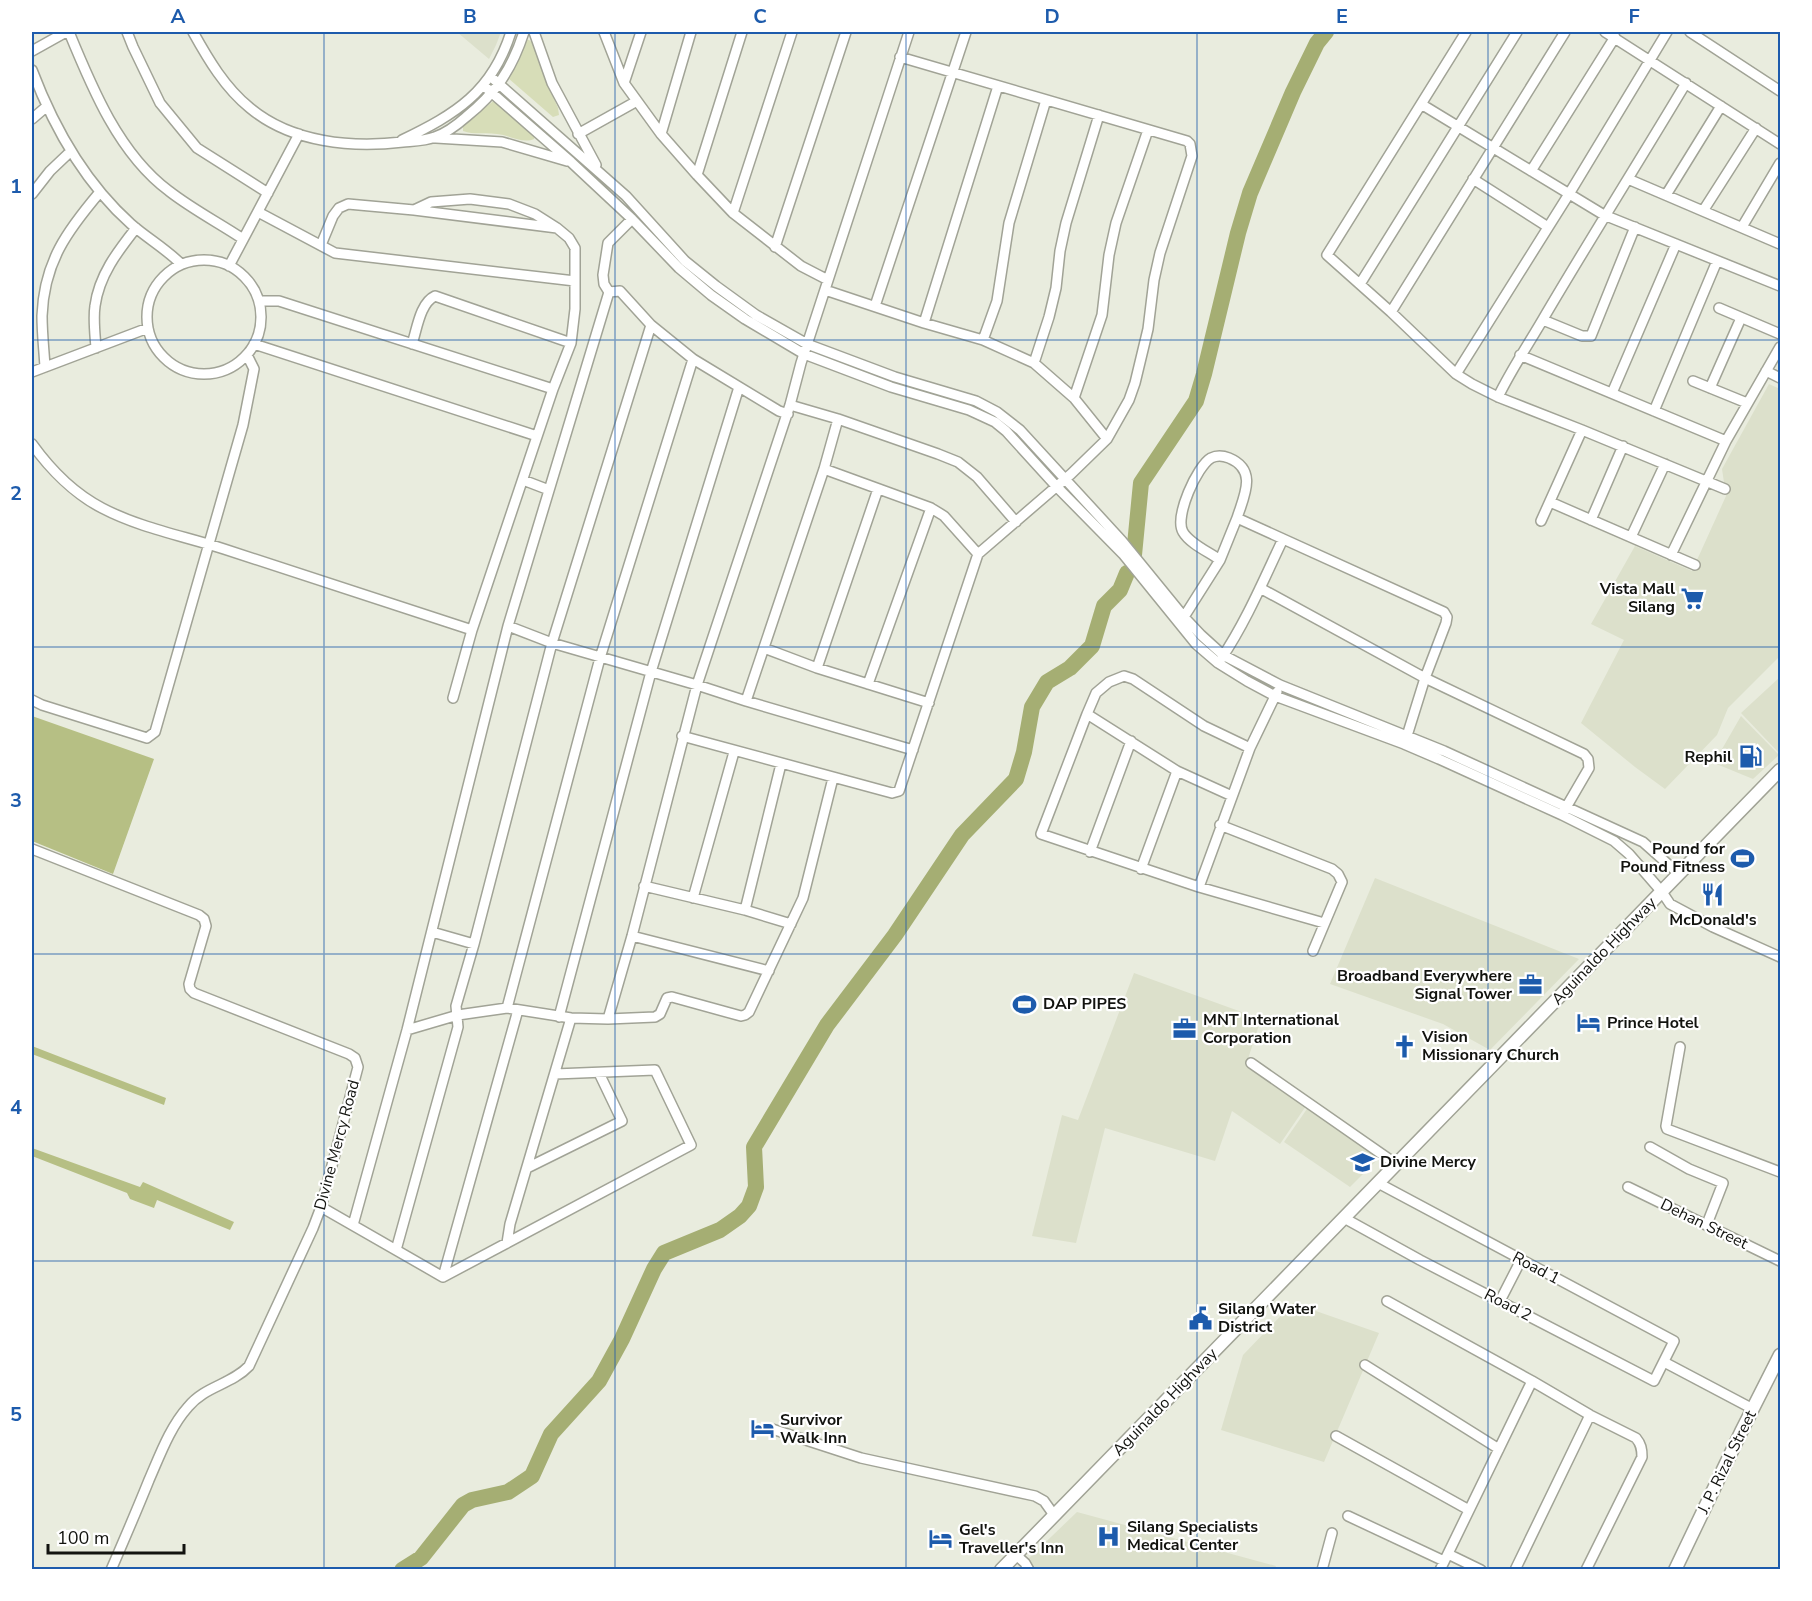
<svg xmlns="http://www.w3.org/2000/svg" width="1812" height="1601" viewBox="0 0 1812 1601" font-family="'Nunito Sans',sans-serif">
	<rect width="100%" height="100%" fill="#e9ecde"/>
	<path fill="#dce0cb" d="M457 32H501L496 45 489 59Z
		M1769 384 1780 389V656L1728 708 1717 735 1665 789 1635 767 1581 723 1624 640 1591 624 1635 546 1692 571 1726 496 1722 469Z
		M1780 677V751L1779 753 1741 713Z
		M1741 716 1779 755 1753 779 1714 763Z
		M1375 878 1579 959 1490 1050 1443 1024 1330 984Z
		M1134 973 1261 1019 1246 1065 1306 1106 1280 1144 1232 1111 1215 1161 1105 1128 1076 1243 1032 1236 1062 1115 1078 1120Z
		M1309 1106 1381 1156 1350 1187 1284 1142Z
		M1293 1303 1379 1333 1324 1462 1221 1430 1243 1355Z
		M1077 1512 1276 1566 1274 1570H1031L1027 1560Z"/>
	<path fill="#d7ddb8" d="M525 40H529L532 42 548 85 558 108 559 115 553 117 508 78Z
		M496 99 535 134 534 139C523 144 509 135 497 134 486 132 474 135 463 131V125Z"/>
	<path fill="#b6bf84" d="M32 716 154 759 113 874 32 841Z
		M32 1046 166 1098 164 1105 32 1054Z
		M32 1148 140 1187 143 1182 234 1222 230 1230 157 1200 154 1208 130 1199 127 1193 32 1156Z"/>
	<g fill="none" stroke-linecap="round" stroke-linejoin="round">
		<path stroke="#a5ae73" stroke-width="16" d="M1134 555 1141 483 1196 401 1204 374 1238 233 1250 193 1293 92 1317 43 1326 32
			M402 1570 421 1558 463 1505 472 1500 508 1492 532 1476 551 1434 599 1381 622 1339 654 1269 664 1253 720 1230 740 1216 749 1206 756 1187 754 1147 827 1025 895 935 962 835 1016 779 1024 752 1032 707 1047 682 1070 668 1092 646 1104 606 1120 590 1127 573"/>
		<defs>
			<path id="minor" d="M69 32C92 88 119 154 169 191 192 209 219 223 243 239
				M127 32 133 47 160 103 197 148 268 193
				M193 32C208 59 225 88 250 108 292 143 352 148 403 142 414 141 425 141 435 137 446 133 457 125 466 117 496 93 512 69 524 32
				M534 32 552 83 596 165
				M604 32 624 83 661 134 697 175 733 213 801 266 828 280
				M1466 32 1327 255 1391 312 1456 374 1472 384 1498 397 1582 430 1725 489
				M1605 32 1780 144
				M1690 32 1780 91
				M32 51 66 32
				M32 70C54 128 84 182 131 224 147 238 166 249 181 264
				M490 76 626 196 685 261 716 286 756 315 807 344 895 377 976 401 997 412 1020 430 1065 479 1122 541 1184 617 1201 635 1223 655 1280 685 1444 751 1643 842 1679 874
				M624 83 641 32
				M483 85 571 162 632 219 679 268 711 295 745 319 804 354 891 387 969 410 995 422 1006 431 1056 486 1123 554 1196 644 1218 663 1247 681 1275 696 1404 744 1439 759 1562 815 1614 841 1629 854 1662 892 1670 904 1713 927 1780 957
				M1421 104 1604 215 1780 286
				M32 119 46 107
				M578 134 637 101
				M661 134 691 32
				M436 138 502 142 567 161
				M402 140C456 114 492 92 511 32
				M1531 171 1615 37
				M697 175 742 32
				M1473 179 1548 227
				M1628 179 1780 244
				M32 194 50 171 70 152
				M1666 195 1721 106
				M1703 211 1756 128
				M258 212 335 253 575 281
				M733 213 792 32
				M1742 227 1780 163
				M321 245 333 216 339 208 348 204 414 210
				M775 247 846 32
				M147 317a57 57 0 1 1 114 0a57 57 0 1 1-114 0Z
				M229 266 299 134
				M1360 284 1517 32
				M825 290 924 323 983 340 1034 363 1074 398 1107 439
				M609 292 620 291 651 325 693 359 779 411 788 414
				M609 292 604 284 603 275 608 243 632 219
				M259 301H279L553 389
				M875 306 966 32
				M1719 308 1780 334
				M1391 312 1565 32
				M1543 320 1582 336H1591L1635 227
				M924 323 998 86
				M983 340 997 301 1009 223 1046 100
				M254 344 537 436
				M412 344C417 329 420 303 435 296L571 343
				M96 348C95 334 93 319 95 306 99 275 118 251 136 228
				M1520 355 1726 441
				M1034 363 1049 317 1056 288 1060 251 1066 223 1099 115
				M45 367C44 350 42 333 42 316 44 262 67 231 100 192
				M1766 371 1780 378
				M32 372 148 328
				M1456 374 1569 194 1667 32
				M1693 381 1747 403
				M1710 388 1741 318
				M1612 393 1676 244
				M1498 397C1512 368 1530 342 1546 314 1592 236 1640 160 1686 83
				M1074 398 1102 315 1109 255 1116 223 1148 130
				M790 405 838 419 938 454 958 462 977 477 1016 522
				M1654 411 1717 261
				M32 444C50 469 75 494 102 508 140 528 184 536 224 549 306 576 389 603 472 630
				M824 469 931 508 944 516 978 554
				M523 480 549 490
				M1550 502 1695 565
				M1591 520 1623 446
				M1541 521 1582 430
				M1631 537 1665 464
				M1671 555 1726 441 1780 347
				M1220 560C1209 552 1190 544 1183 532 1174 517 1197 466 1211 458 1217 455 1224 456 1229 458 1258 470 1244 496 1237 518
				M1260 588 1425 678 1584 754 1588 759 1589 768 1564 811
				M1182 620 1220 560 1237 518 1444 612 1447 617 1446 623 1425 678 1406 739
				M508 626 552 643 697 685 746 701 913 750
				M764 648 817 668 929 703
				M1221 659C1246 622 1264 579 1283 539
				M817 668 878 489
				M868 684 931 508
				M453 698 472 630 553 389 571 343 575 309V248L569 238 557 228 535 214 509 204 470 199 431 202 414 210 557 228
				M32 700 42 705 147 738 155 732 243 425 254 369 247 355
				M746 701 824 469 838 419
				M1087 714 1177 771 1232 796
				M682 736 892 793 899 791 978 554 1071 474 1107 439 1129 400 1135 383 1148 329 1154 280 1160 253 1192 156 1190 144 1187 141 900 57
				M1250 748 1204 726 1133 679 1124 676 1109 682 1096 693 1087 714 1041 834 1199 887 1324 923
				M1220 825 1332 869 1338 874 1342 882 1313 951
				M32 849 199 915 204 919 206 926 189 984 190 989 194 993 349 1054 355 1058 358 1067 321 1207 313 1228 249 1366C231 1385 205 1386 188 1407 170 1427 160 1455 149 1480 137 1510 124 1540 111 1570
				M1090 852 1131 741
				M1141 869 1177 771
				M644 886 745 910 791 924
				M1199 887 1250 748 1277 692
				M693 898 734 752
				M745 910 781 764
				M432 932 474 944
				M632 936 769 971
				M507 1008 600 658 693 359
				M559 1017 651 672 739 387
				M608 1019 632 936 697 685 790 405 801 363 909 32
				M407 1030 458 1015 507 1008 571 1018 608 1019 655 1017 660 1014 667 998 672 997 741 1016 745 1015 749 1012 803 898 833 778
				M1680 1047 1666 1126 1667 1129 1780 1172
				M1251 1063 1396 1164
				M1650 1147 1689 1169 1723 1183 1707 1224
				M527 1168 622 1121 599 1073
				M1628 1187 1780 1261
				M321 1207 443 1277
				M1344 1218 1420 1260 1654 1381 1674 1341 1378 1183
				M353 1225 407 1030 508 626 609 292
				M507 1243 510 1224 571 1018
				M396 1250 458 1027 456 1006 474 944 552 643 651 325
				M443 1277 691 1145 655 1070 555 1074
				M443 1277 518 1010
				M1387 1301 1532 1381 1590 1415 1636 1438C1641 1444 1642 1449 1642 1457L1586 1570
				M1500 1301 1521 1260
				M1664 1362 1753 1409
				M1365 1365 1499 1449
				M772 1429 861 1458 1035 1496 1044 1501 1054 1515
				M1336 1436 1469 1510
				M1348 1516 1444 1561
				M1448 1554 1481 1570
				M1016 1555 1025 1563 1029 1570
				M1322 1570 1332 1533
				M1440 1570 1532 1381
				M1515 1570 1590 1415"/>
			<path id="major" d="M1001 1570 1780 770
				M1675 1570 1741 1432 1780 1355"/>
		</defs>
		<use href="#minor" stroke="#a1a396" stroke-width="12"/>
		<use href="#major" stroke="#a1a396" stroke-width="15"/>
		<use href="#minor" stroke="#fff" stroke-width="9"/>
		<use href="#major" stroke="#fff" stroke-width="12"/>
	</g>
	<path fill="none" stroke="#1d5bac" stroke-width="1.5" stroke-opacity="0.55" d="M324 32V1570M615 32V1570M906 32V1570M1197 32V1570M1488 32V1570M32 340H1780M32 647H1780M32 954H1780M32 1261H1780"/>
	<defs>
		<symbol id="supermarket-bare" viewBox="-9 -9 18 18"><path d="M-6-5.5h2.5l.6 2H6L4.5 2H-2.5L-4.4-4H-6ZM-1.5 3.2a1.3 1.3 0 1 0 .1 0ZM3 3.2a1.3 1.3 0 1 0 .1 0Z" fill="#1d5bac" stroke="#fff" stroke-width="2.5" paint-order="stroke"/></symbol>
		<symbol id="fuel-bare" viewBox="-9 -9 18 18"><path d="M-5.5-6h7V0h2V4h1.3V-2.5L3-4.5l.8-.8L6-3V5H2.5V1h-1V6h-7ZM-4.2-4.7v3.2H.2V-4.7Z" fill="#1d5bac" stroke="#fff" stroke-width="2.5" paint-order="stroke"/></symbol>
		<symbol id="stadium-bare" viewBox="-9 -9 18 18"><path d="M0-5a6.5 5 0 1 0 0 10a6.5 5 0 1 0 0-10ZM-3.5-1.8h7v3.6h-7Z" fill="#1d5bac" stroke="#fff" stroke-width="2.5" paint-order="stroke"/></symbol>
		<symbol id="restaurant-bare" viewBox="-9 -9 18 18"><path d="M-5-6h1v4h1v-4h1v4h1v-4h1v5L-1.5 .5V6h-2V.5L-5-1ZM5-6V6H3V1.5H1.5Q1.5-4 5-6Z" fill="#1d5bac" stroke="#fff" stroke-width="2.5" paint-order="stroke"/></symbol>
		<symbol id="office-bare" viewBox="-9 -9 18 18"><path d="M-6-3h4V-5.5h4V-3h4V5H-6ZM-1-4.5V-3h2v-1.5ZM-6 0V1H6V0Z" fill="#1d5bac" stroke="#fff" stroke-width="2.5" paint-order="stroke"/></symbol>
		<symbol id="hotel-bare" viewBox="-9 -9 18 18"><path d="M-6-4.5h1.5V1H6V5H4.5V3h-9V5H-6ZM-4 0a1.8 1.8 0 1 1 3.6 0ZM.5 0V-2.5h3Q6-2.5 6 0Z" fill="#1d5bac" stroke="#fff" stroke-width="2.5" paint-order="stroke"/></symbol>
		<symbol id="church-bare" viewBox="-9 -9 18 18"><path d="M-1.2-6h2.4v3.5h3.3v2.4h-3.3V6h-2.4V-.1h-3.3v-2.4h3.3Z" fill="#1d5bac" stroke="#fff" stroke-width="2.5" paint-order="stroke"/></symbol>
		<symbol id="university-bare" viewBox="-9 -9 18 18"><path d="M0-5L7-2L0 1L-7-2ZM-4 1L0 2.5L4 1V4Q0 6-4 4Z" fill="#1d5bac" stroke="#fff" stroke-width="2.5" paint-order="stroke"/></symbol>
		<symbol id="civic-bare" viewBox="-9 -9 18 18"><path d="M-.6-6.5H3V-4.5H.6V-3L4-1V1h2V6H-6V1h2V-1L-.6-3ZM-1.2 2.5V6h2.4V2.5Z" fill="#1d5bac" stroke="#fff" stroke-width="2.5" paint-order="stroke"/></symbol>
		<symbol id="hospital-bare" viewBox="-9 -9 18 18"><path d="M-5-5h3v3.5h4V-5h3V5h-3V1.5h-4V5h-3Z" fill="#1d5bac" stroke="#fff" stroke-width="2.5" paint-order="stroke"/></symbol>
	</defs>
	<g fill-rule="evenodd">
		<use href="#supermarket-bare" x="1676" y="582" width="33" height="33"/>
		<use href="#fuel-bare" x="1734" y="740" width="33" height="33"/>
		<use href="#stadium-bare" x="1726" y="842" width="33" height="33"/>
		<use href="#restaurant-bare" x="1696" y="878" width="33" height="33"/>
		<use href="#office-bare" x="1514" y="968" width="33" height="33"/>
		<use href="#stadium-bare" x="1008" y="988" width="33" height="33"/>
		<use href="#hotel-bare" x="1572" y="1006" width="33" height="33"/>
		<use href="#office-bare" x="1168" y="1012" width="33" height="33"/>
		<use href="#church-bare" x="1388" y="1030" width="33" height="33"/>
		<use href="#university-bare" x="1346" y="1146" width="33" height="33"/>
		<use href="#civic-bare" x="1184" y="1302" width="33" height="33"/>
		<use href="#hotel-bare" x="746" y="1412" width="33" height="33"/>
		<use href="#hospital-bare" x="1092" y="1520" width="33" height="33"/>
		<use href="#hotel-bare" x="924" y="1522" width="33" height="33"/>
	</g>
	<g text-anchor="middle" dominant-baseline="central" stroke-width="4.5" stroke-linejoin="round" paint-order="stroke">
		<g font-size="16" font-weight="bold" fill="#12130f" stroke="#fff" text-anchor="start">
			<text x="1675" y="589" text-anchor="end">Vista Mall<tspan x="1675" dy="18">Silang</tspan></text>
			<text x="1732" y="757" text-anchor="end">Rephil</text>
			<text x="1725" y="849" text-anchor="end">Pound for<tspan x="1725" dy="18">Pound Fitness</tspan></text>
			<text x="1713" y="920" text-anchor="middle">McDonald's</text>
			<text x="1512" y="976" text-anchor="end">Broadband Everywhere<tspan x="1512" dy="18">Signal Tower</tspan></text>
			<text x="1043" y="1004">DAP PIPES</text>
			<text x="1203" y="1020">MNT International<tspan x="1203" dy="18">Corporation</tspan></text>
			<text x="1607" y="1023">Prince Hotel</text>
			<text x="1422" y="1037">Vision<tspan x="1422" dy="18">Missionary Church</tspan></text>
			<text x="1380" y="1162">Divine Mercy</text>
			<text x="1218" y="1309">Silang Water<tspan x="1218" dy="18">District</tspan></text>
			<text x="780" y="1420">Survivor<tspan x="780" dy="18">Walk Inn</tspan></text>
			<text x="1127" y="1527">Silang Specialists<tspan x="1127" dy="18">Medical Center</tspan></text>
			<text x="959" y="1530">Gel's<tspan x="959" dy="18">Traveller's Inn</tspan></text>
		</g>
		<g font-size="16" fill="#12130f" stroke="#fff">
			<text transform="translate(1604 951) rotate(-46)">Aguinaldo Highway</text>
			<text transform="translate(337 1145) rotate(-75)">Divine Mercy Road</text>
			<text transform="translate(1704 1224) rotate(26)">Dehan Street</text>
			<text transform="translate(1536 1268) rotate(28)">Road 1</text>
			<text transform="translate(1508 1305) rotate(27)">Road 2</text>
			<text transform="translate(1165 1402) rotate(-46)">Aguinaldo Highway</text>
			<text transform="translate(1727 1462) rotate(-64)">J. P. Rizal Street</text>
		</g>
	</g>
	<rect width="1812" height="1601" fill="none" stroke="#ffffff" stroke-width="66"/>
	<path d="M48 1544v9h136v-9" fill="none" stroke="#12130f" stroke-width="3"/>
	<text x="57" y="1544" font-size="18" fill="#12130f" stroke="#ffffff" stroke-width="4.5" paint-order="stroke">100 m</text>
	<rect x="33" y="33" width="1746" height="1535" fill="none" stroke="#1d5bac" stroke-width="2"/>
	<g font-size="20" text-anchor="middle" font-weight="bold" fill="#1d5bac">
		<text x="178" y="23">A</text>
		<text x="470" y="23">B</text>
		<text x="760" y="23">C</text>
		<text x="1052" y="23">D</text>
		<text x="1342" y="23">E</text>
		<text x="1634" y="23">F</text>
		<text x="16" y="193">1</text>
		<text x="16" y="500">2</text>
		<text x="16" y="807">3</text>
		<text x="16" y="1114">4</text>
		<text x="16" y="1421">5</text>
	</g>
</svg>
